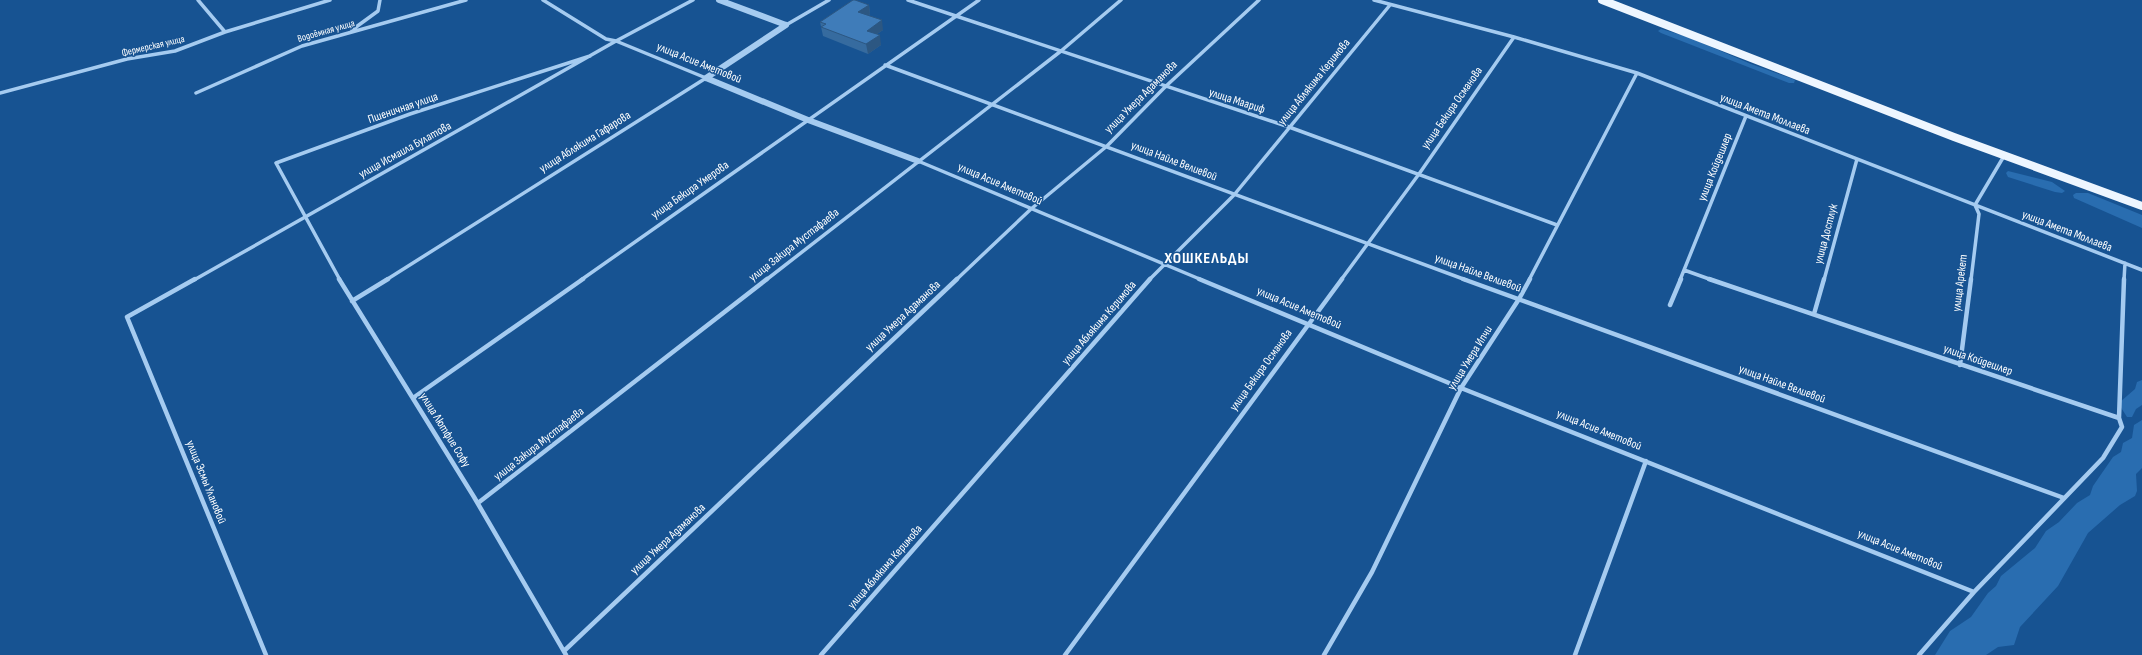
<svg xmlns="http://www.w3.org/2000/svg" width="2142" height="655" viewBox="0 0 2142 655" font-family="'Sofia Sans Condensed',sans-serif">
	<rect width="100%" height="100%" fill="#175392"/>
	<path fill="#296db0" d="M1661 29 1688 37 1751 64 1790 78 1795 80 1794 83H1789L1661 33 1658 31Z
		M2008 171 2052 182 2065 191 2062 193 2055 192 2008 177 2006 173Z
		M2076 193H2088L2142 215V228L2074 198 2073 195Z
		M2142 380V405L2136 409 2132 417H2127L2120 406V402L2135 389 2137 382Z
		M2142 420V468L2136 474 2137 491 2135 496 2120 505 2088 533 2058 586 2020 627 2014 645 1998 647 1986 655H1935L1950 631 1971 617 1988 593 1996 586 2001 576 2035 548 2046 531 2059 522 2077 503 2090 495 2093 486 2113 457 2121 452 2123 443 2132 438 2134 425Z"/>
	<g fill="none" stroke-linecap="round" stroke-linejoin="round">
		<path stroke="#a5cbf0" stroke-width="3.5" d="M198 0 225 32
			M543 0 606 39 616 41 706 78
			M908 0 1289 127 1557 225
			M1374 0 1514 37 1637 73 2142 270
			M786 25 829 0
			M352 30 378 11 380 0
			M885 65 1466 280
			M0 93 127 59 175 51 225 32 330 0
			M196 93 302 46 466 0
			M918 161 1202 280
			M1684 270 1712 280
			M194 280 616 41 693 0
			M340 280 276 163 410 114 590 56
			M386 280 706 78
			M581 280 979 0
			M766 280 1061 51 1121 0
			M956 280 1031 209 1107 146 1165 87 1259 0
			M1149 280 1234 195 1390 5
			M1341 280 1419 174 1514 37
			M1529 280 1637 73
			M1680 280 1746 116
			M1824 280 1857 159
			M1971 280 1979 214 1975 205 2004 156
			M2124 280 2125 263"/>
		<path stroke="#a5cbf0" stroke-width="4.5" d="M195 279 127 317 266 655
			M339 279 474 497 566 655
			M1199 279 1461 388 1974 592
			M1463 279 2064 498
			M1709 279 2119 418 2124 279
			M352 301 388 279
			M1670 305 1681 279
			M1814 314 1824 279
			M1960 365 1971 279
			M413 398 583 279
			M478 503 767 279
			M564 651 957 279
			M821 655 1150 279
			M1065 655 1342 279
			M1324 655 1372 572 1461 388 1519 299 1530 279
			M1575 655 1646 461
			M1919 655 1974 592 2103 458 2122 427 2119 418"/>
		<path stroke="#a5cbf0" stroke-width="6" d="M719 0 786 25
			M706 78 808 120 918 161
			M706 78 786 25"/>
		<path stroke="#eef6ff" stroke-width="8" d="M1602 0 1954 137 2142 206"/>
	</g>
	<path fill="#366b9f" d="M869 5 870 14 868 16 883 30 877 34 881 45 868 54 823 36 820 22Z"/>
	<path fill="#2c5782" d="M869 5 870 14 859 21 858 12Z
		M882 20 883 30 868 40 867 31Z
		M880 35 881 45 868 54 866 44Z"/>
	<path fill="#3f7cb9" stroke="#2c5782" d="M853 0H855L869 5 858 12 882 20 867 31 880 35 866 44 821 27 826 24 820 22Z"/>
	<g text-anchor="middle" dominant-baseline="central" stroke-width="3" stroke-linejoin="round" paint-order="stroke">
		<g font-size="10" fill="#fff" stroke="#175392">
			<text transform="translate(326 31) rotate(-16)">Водоёмная улица</text>
			<text transform="translate(153 46) rotate(-13)">Фермерская улица</text>
		</g>
		<g font-size="12" fill="#fff" stroke="#175392">
			<text transform="translate(699 63) rotate(22)">улица Асие Аметовой</text>
			<text transform="translate(1314 82) rotate(-51)">улица Аблякима Керимова</text>
			<text transform="translate(1141 97) rotate(-45)">улица Умера Адаманова</text>
			<text transform="translate(1237 101) rotate(18)">улица Маариф</text>
			<text transform="translate(403 108) rotate(-19)">Пшеничная улица</text>
			<text transform="translate(1452 108) rotate(-55)">улица Бекира Османова</text>
			<text transform="translate(1765 114) rotate(21)">улица Амета Моллаева</text>
			<text transform="translate(585 142) rotate(-32)">улица Аблякима Гафарова</text>
			<text transform="translate(405 150) rotate(-29)">улица Исмаила Булатова</text>
			<text transform="translate(1174 161) rotate(21)">улица Найле Велиевой</text>
			<text transform="translate(1715 167) rotate(-68)">улица Койдешлер</text>
			<text transform="translate(1000 184) rotate(23)">улица Асие Аметовой</text>
			<text transform="translate(690 190) rotate(-35)">улица Бекира Умерова</text>
			<text transform="translate(2067 231) rotate(21)">улица Амета Моллаева</text>
			<text transform="translate(1826 234) rotate(-75)">улица Достлук</text>
			<text transform="translate(794 245) rotate(-38)">улица Закира Мустафаева</text>
			<text transform="translate(1478 273) rotate(20)">улица Найле Велиевой</text>
			<text transform="translate(1960 283) rotate(-83)">улица Арекет</text>
			<text transform="translate(1299 308) rotate(23)">улица Асие Аметовой</text>
			<text transform="translate(903 316) rotate(-43)">улица Умера Адаманова</text>
			<text transform="translate(1099 323) rotate(-49)">улица Аблякима Керимова</text>
			<text transform="translate(1470 358) rotate(-58)">улица Умера Ипчи</text>
			<text transform="translate(1978 360) rotate(19)">улица Койдешлер</text>
			<text transform="translate(1261 370) rotate(-54)">улица Бекира Османова</text>
			<text transform="translate(1782 384) rotate(20)">улица Найле Велиевой</text>
			<text transform="translate(445 430) rotate(58)">улица Лютфие Софу</text>
			<text transform="translate(1599 430) rotate(22)">улица Асие Аметовой</text>
			<text transform="translate(539 444) rotate(-38)">улица Закира Мустафаева</text>
			<text transform="translate(206 482) rotate(68)">улица Эсмы Улановой</text>
			<text transform="translate(668 539) rotate(-43)">улица Умера Адаманова</text>
			<text transform="translate(1900 550) rotate(22)">улица Асие Аметовой</text>
			<text transform="translate(885 567) rotate(-49)">улица Аблякима Керимова</text>
		</g>
		<g font-size="16" font-weight="bold" letter-spacing="1" fill="#fff" stroke="#175392">
			<text x="1207" y="258">ХОШКЕЛЬДЫ</text>
		</g>
	</g>
</svg>
